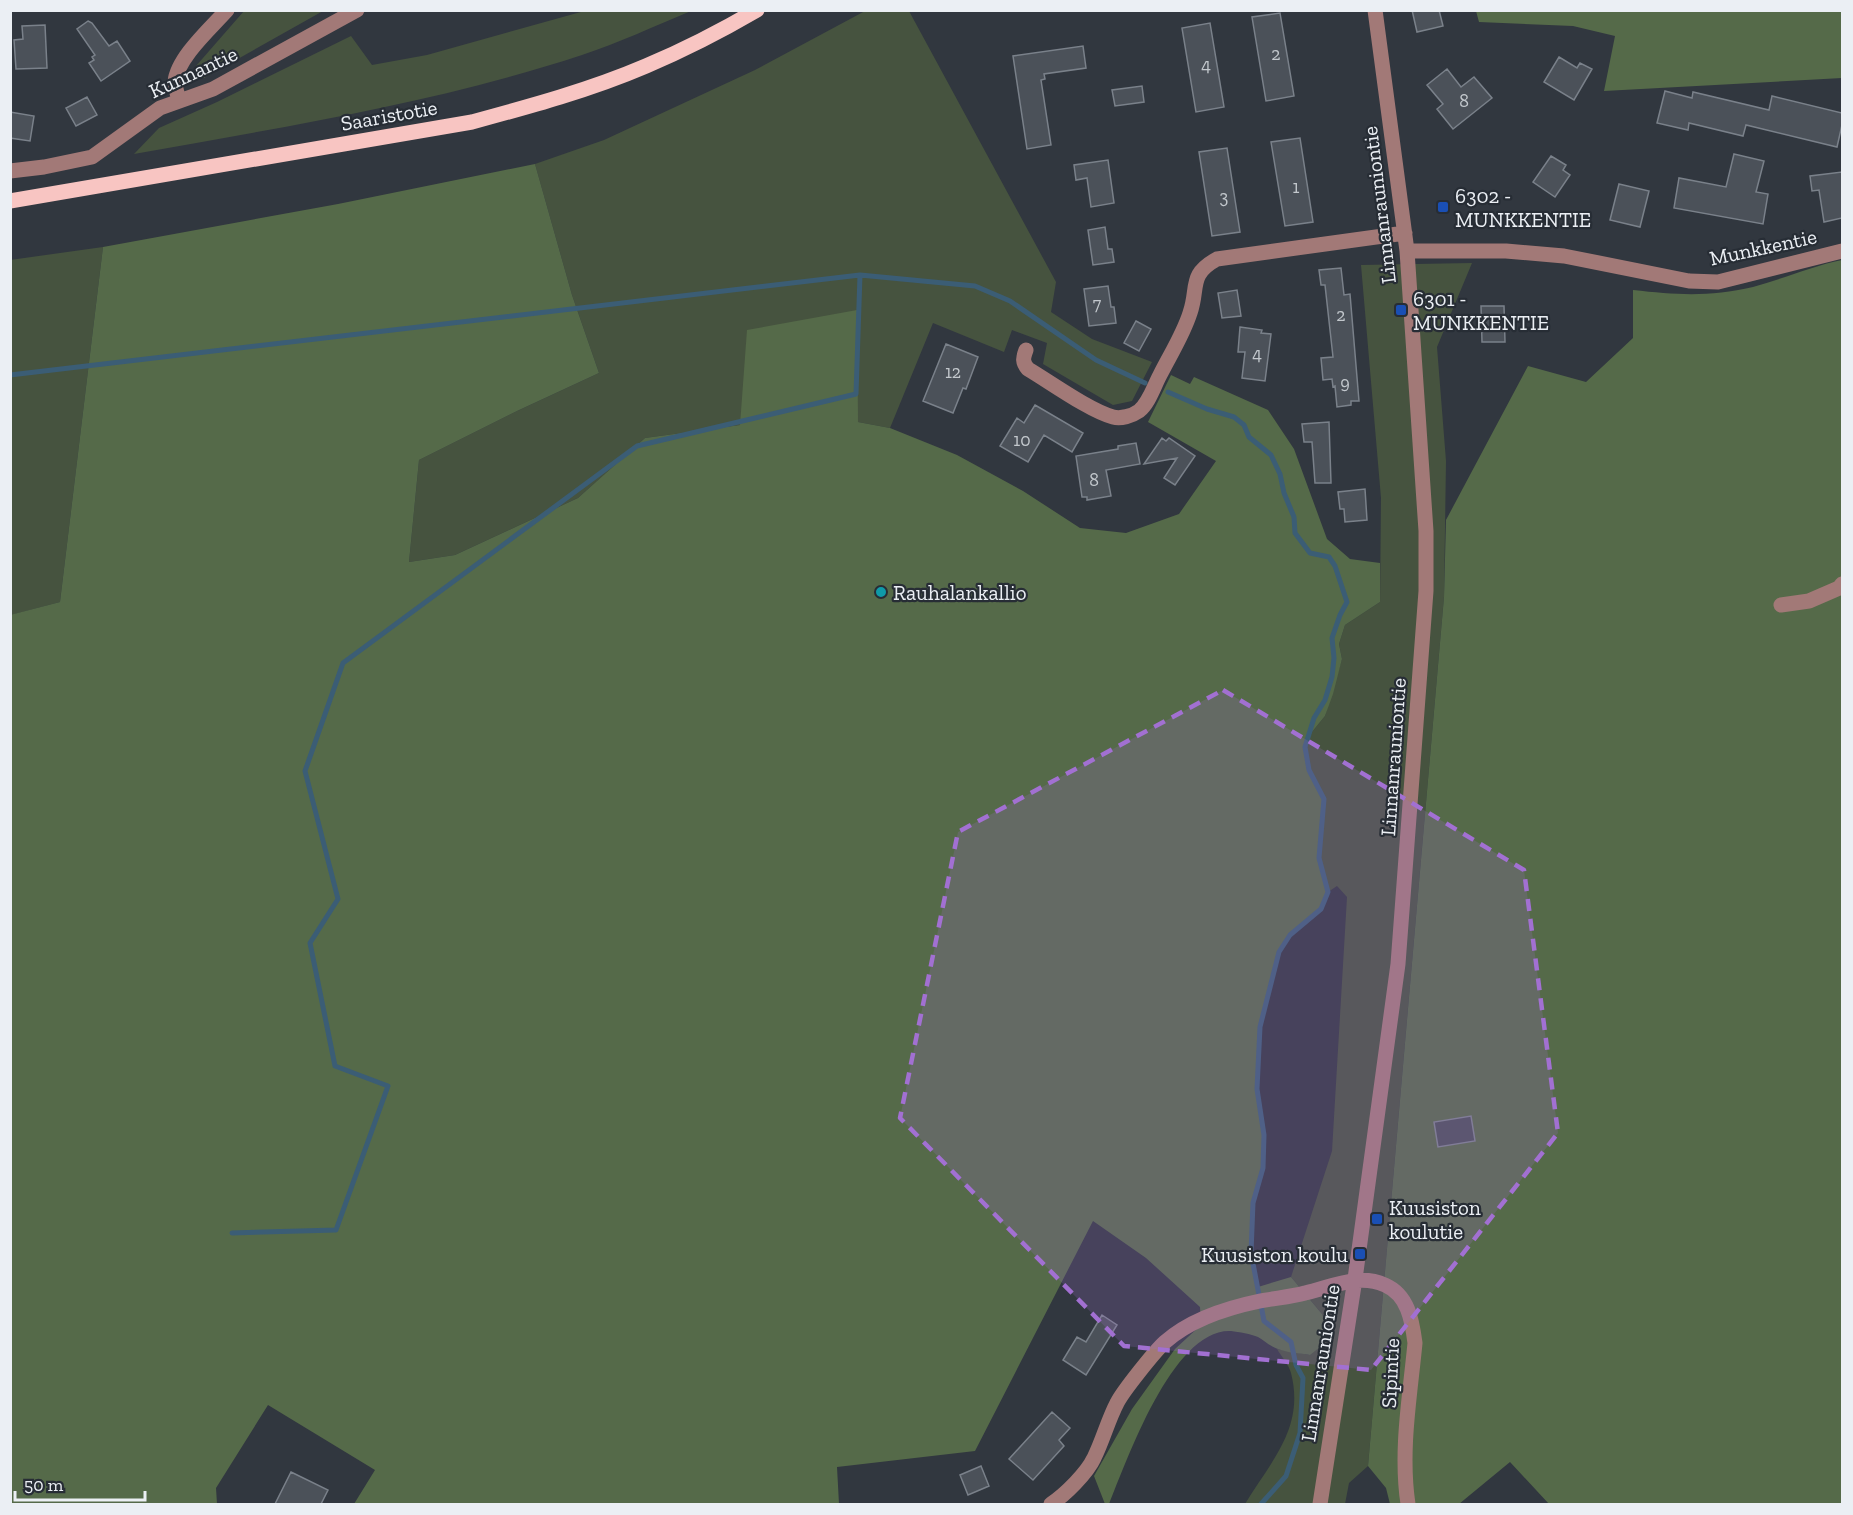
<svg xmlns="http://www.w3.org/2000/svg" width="1853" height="1515" viewBox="0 0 1853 1515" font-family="'Zilla Slab',serif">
	<rect width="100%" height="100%" fill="#31373f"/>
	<path fill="#46533f" d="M588 10 691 11C655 26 618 43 582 55 436 103 284 127 134 154L159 128 217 102 351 36 372 65 427 55Z
		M244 11V10L323 11 204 78 196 66Z
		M865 11H909L1056 282 1051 312 1092 339 1152 362 1132 401 1113 405 1043 364 1047 343 1012 330 1004 352 933 323 890 428 858 422 740 425 645 438 578 498 455 555 409 562 419 460 517 411 599 373 572 295 535 164 604 140 755 70Z
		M103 247 60 602 11 615 10 260Z
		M1472 263 1437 347 1446 461 1444 597 1368 1466 1349 1483 1345 1504H1245C1271 1461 1305 1428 1291 1373 1289 1365 1281 1356 1277 1349L1310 1355 1322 1314 1291 1277 1332 1151 1347 897 1337 886 1328 892 1319 858 1324 799 1309 770 1305 747 1312 732 1325 716 1342 659 1339 644 1345 625 1380 602 1381 498 1361 265Z"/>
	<path fill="#556a49" d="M1476 11H1842V78L1604 91 1615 36 1573 26 1479 22Z
		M535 164 572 295 599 373 517 411 419 460 409 562 455 555 578 498 645 438 740 425 747 330 857 310 858 422 890 428 957 455 1023 491 1080 528 1126 533 1179 514 1216 461 1148 422 1171 375 1190 384 1194 377 1268 410 1294 449 1327 539 1350 559 1380 563V602L1345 625 1339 644 1342 659 1333 694 1325 716 1312 732 1305 747 1309 770 1324 799 1319 858 1328 892 1321 909 1290 935 1279 952 1260 1027 1257 1089 1264 1135 1263 1168 1253 1203 1251 1253 1258 1287 1291 1277 1322 1314 1330 1339 1310 1355C1299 1353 1288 1353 1278 1349 1271 1347 1265 1341 1258 1337 1251 1334 1239 1332 1231 1331 1173 1328 1127 1460 1109 1504H1105L1094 1476 1132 1409 1175 1349 1201 1325 1200 1307 1146 1258 1093 1221 975 1451 837 1467 839 1504H354L375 1470 268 1405 216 1488 217 1504H11L10 615 60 602 103 247 338 204Z
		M1842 260V1504H1549L1510 1462 1459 1504H1390L1386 1488 1368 1466 1444 597 1446 520 1528 366 1586 382 1633 338V290C1677 295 1710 297 1753 287 1783 279 1812 266 1842 260Z"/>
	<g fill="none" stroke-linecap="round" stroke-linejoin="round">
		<path stroke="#3b5d75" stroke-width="5" d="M10 375 860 275 975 286 1010 301 1096 360 1145 383
			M1168 392 1207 409 1234 417 1244 425 1249 437 1271 455 1280 474 1284 493 1294 517 1295 533 1310 553 1329 557 1335 566 1347 602 1340 615 1332 638 1334 658 1332 677 1325 700 1314 718 1305 747 1309 770 1324 799 1319 858 1328 892 1321 909 1290 935 1279 952 1260 1027 1257 1089 1264 1135 1263 1168 1253 1203 1251 1253 1264 1321 1291 1342 1296 1365 1303 1378 1300 1433 1286 1476 1261 1504
			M232 1233 336 1230 388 1086 335 1066 310 943 338 899 305 771 343 663 637 446 856 394 860 275"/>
	</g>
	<path fill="#4b5159" stroke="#7a818a" stroke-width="1.5" d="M1412 10H1439L1443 26 1417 32Z
		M1280 13 1294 96 1266 101 1252 17Z
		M88 21 92 23 109 46 117 41 130 61 101 81 89 63 94 60 92 57 95 55 77 29Z
		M1210 23 1224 107 1196 112 1182 28Z
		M45 25 47 68 16 69 14 40 23 39 22 26Z
		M1083 46 1086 68 1044 74 1045 79 1041 80 1051 145 1027 149 1013 56Z
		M1559 57 1577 68 1580 63 1592 69 1574 100 1544 82Z
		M1447 69 1461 87 1474 77 1492 98 1453 129 1437 109 1443 104 1427 85Z
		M1142 86 1144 102 1115 106 1112 90Z
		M1665 91 1692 98 1693 92 1769 110 1772 96 1842 113V125L1837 147 1746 125 1743 136 1689 123 1688 130 1657 123Z
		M87 97 97 115 76 126 66 108Z
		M10 112 34 116 30 141 10 138Z
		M1300 138 1313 222 1285 226 1271 142Z
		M1227 148 1240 232 1212 236 1199 152Z
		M1734 154 1764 161 1756 192 1768 194 1763 224 1674 208 1679 178 1726 187Z
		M1551 156 1566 165 1563 170 1570 175 1555 197 1533 182Z
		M1108 160 1114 203 1091 207 1087 178 1076 180 1074 165Z
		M1842 172V218L1824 222 1819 190 1812 191 1810 176Z
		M1619 184 1649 191 1640 227 1610 220Z
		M1105 227 1108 249H1112L1114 262 1093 265 1088 230Z
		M1341 268 1344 295 1350 294 1359 401H1351V405L1337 407 1335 386 1333 387 1332 379 1323 380 1321 358 1333 357 1325 285H1321L1319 270Z
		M1108 286 1111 307H1114L1116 323 1089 326 1084 289Z
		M1237 290 1241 316 1222 318 1218 293Z
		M1481 306H1504L1505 342H1482Z
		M1136 321 1151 329 1139 351 1124 343Z
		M1240 327 1262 330 1261 333 1271 334 1265 381 1242 378 1245 352H1238Z
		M946 344 978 357 966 389 963 388 953 413 923 401Z
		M1035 405 1083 433 1072 452 1044 435 1028 462 1000 446 1017 418 1024 423Z
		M1329 422 1331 483H1315L1312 442H1304L1302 424Z
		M1162 438 1166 441 1169 438 1195 456 1175 485 1164 478 1177 458 1144 464Z
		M1136 443 1140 464 1106 470 1111 496 1087 500V497H1082L1076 456 1118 449V446Z
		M1365 489 1367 520 1345 522 1344 509H1340L1338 492Z
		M1471 1116 1475 1141 1438 1147 1434 1122Z
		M1102 1315 1117 1325 1086 1375 1063 1360 1077 1337 1086 1342Z
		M1052 1412 1070 1428 1059 1440 1064 1446 1033 1480 1009 1459Z
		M981 1466 989 1486 968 1495 960 1475Z
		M291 1472 328 1490 321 1504H275Z"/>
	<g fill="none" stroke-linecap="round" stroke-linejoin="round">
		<path stroke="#a27977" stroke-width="15" d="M179 101C178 95 175 88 175 82 177 58 211 28 227 10
			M10 171 44 167 92 157 160 108 213 89 357 10
			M1407 251H1506L1564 256 1689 281 1718 282 1842 251
			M1026 350C1023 358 1022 362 1028 369 1050 382 1090 411 1113 417 1121 419 1132 416 1139 411 1149 403 1154 386 1160 375 1170 355 1183 335 1190 313 1199 287 1188 275 1217 259L1405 233
			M1781 605 1809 601 1839 588 1842 584
			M1051 1504C1065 1495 1087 1473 1094 1458 1103 1440 1108 1420 1117 1403 1123 1391 1155 1351 1165 1342 1191 1319 1226 1308 1260 1301 1275 1298 1291 1297 1305 1293 1332 1287 1358 1273 1385 1285 1408 1295 1412 1320 1415 1343 1410 1396 1400 1451 1408 1504
			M1320 1504 1355 1279 1398 964 1426 591V531L1407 251 1375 10"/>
		<path stroke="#f8c5c2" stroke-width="15" d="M10 201 472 122C531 106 590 90 646 66 684 50 721 31 757 10"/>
	</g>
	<path fill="#a270d2" fill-opacity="0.2" stroke="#a270d2" stroke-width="4.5" stroke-dasharray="12 8" stroke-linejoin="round" d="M1223 690 1524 870 1558 1133 1371 1370 1124 1346 900 1118 958 832Z"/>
	<g fill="#1a4fb4" stroke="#272d35" stroke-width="2">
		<rect x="1437" y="201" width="12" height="12" rx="3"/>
		<rect x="1395" y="304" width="12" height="12" rx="3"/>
		<rect x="1371" y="1213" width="12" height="12" rx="3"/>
		<rect x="1354" y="1248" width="12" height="12" rx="3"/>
	</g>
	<circle fill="#0f9aa8" stroke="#272d35" stroke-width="2" cx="881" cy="592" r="6"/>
	<g text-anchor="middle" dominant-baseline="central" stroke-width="4.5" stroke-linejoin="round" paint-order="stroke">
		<g font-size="18" fill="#c3c8cd">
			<text x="1276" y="54">2</text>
			<text x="1206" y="65">4</text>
			<text x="1464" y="101">8</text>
			<text x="1296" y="187">1</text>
			<text x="1224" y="197">3</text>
			<text x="1097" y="304">7</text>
			<text x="1341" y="315">2</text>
			<text x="1257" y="354">4</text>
			<text x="953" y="372">12</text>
			<text x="1345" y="383">9</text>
			<text x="1022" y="440">10</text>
			<text x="1094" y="480">8</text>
		</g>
		<g font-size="21" fill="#ebeff4" stroke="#272d35">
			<text transform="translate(193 72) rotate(-25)">Kunnantie</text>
			<text transform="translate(389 115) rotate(-10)">Saaristotie</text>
			<text transform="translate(1379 205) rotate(-97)">Linnanrauniontie</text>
			<text transform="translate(1763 247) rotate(-12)">Munkkentie</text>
			<text transform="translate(1393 757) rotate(-86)">Linnanrauniontie</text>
			<text transform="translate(1320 1363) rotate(-81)">Linnanrauniontie</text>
			<text transform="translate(1390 1373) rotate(-87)">Sipintie</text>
		</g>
		<g font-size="21" fill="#ebeff4" stroke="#272d35" text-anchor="start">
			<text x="1455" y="195">6302 -<tspan x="1455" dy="24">MUNKKENTIE</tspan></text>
			<text x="1413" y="298">6301 -<tspan x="1413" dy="24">MUNKKENTIE</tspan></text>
			<text x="893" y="592">Rauhalankallio</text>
			<text x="1389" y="1207">Kuusiston<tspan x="1389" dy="24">koulutie</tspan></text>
			<text x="1348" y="1254" text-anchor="end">Kuusiston koulu</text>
		</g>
	</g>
	<rect width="1853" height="1515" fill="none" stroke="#ebeff4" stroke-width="24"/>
	<path d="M15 1491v9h130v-9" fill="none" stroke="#ebeff4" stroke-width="3"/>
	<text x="24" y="1491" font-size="18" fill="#ebeff4" stroke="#272d35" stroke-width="4.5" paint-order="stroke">50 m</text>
</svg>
